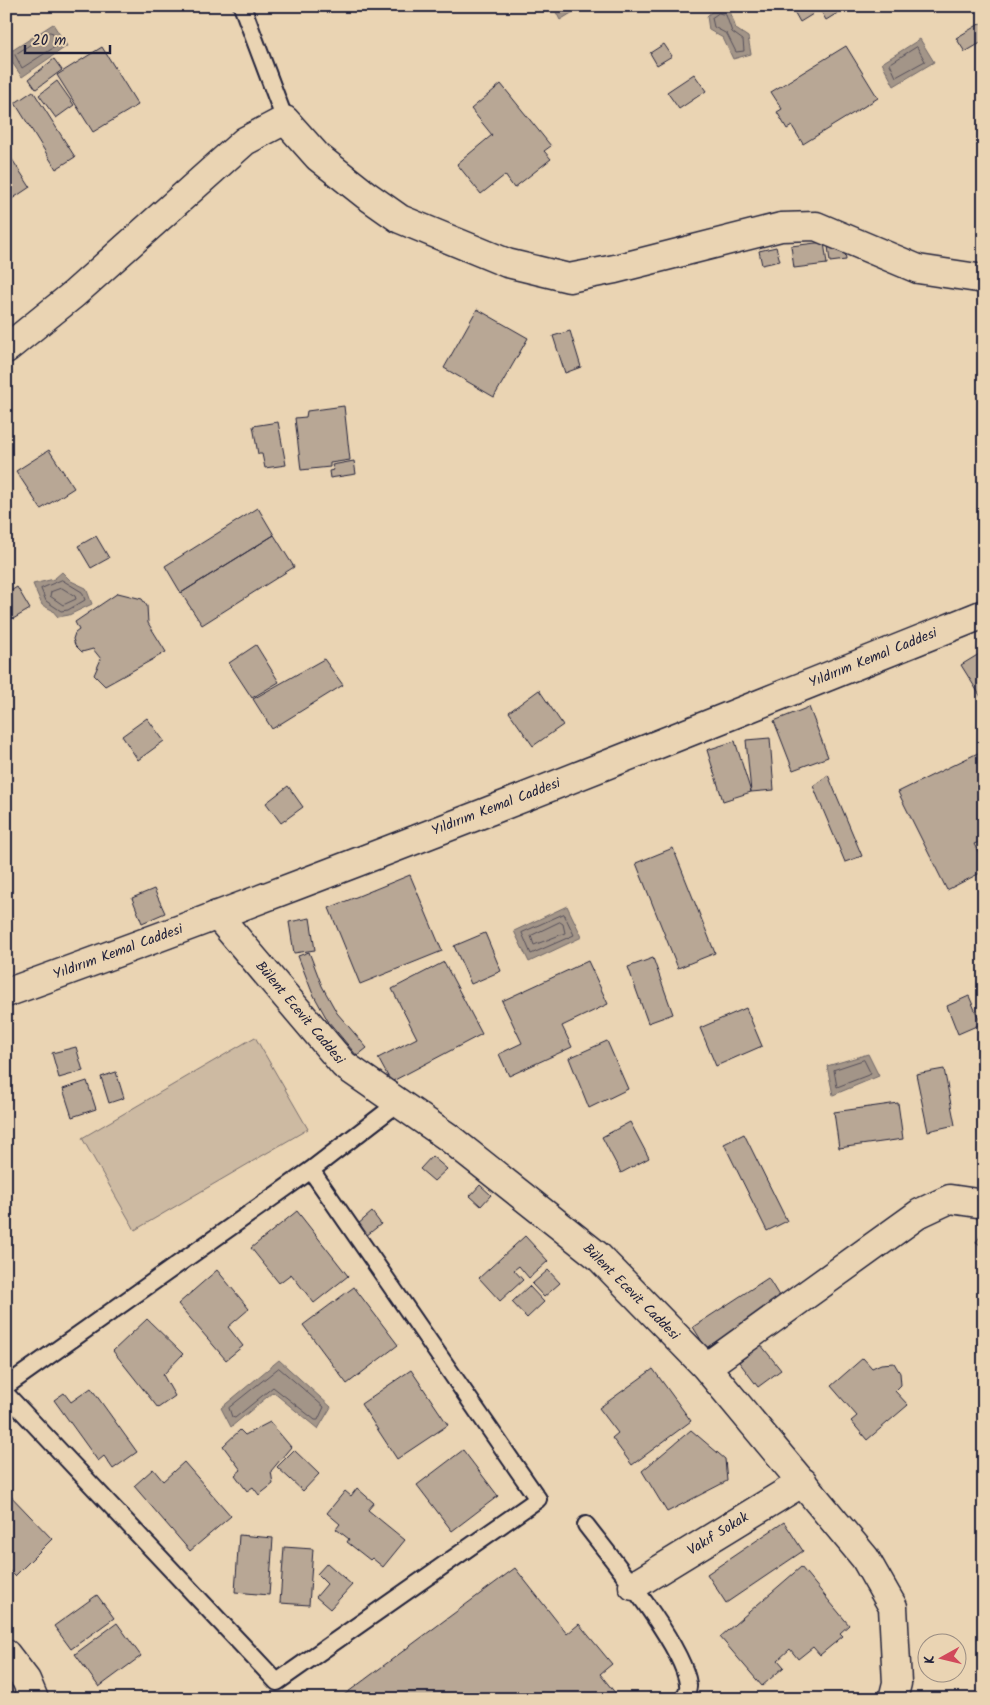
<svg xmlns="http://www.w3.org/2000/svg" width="990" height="1705" viewBox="0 0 990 1705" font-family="Kalam,sans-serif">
	<rect width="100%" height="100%" fill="#ead4b3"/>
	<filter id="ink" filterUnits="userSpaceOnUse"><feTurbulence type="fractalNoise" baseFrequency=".02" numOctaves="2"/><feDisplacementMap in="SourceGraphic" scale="10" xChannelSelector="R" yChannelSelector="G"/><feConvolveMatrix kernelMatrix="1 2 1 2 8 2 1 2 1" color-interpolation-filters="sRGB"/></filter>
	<g filter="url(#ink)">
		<path fill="#cdbaa2" stroke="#786e6e" d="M255 1037 308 1129 135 1230 82 1138Z"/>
		<path fill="#a39588" stroke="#6f6769" d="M553 6H583L560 20Z
			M716 8 730 11 736 29 748 37 751 54 733 59 723 38 709 30 707 16Z
			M53 24 67 46 22 77 9 58H6V50H13Z
			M920 39 934 62 894 86 882 63Z
			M62 572 71 581 86 588 92 604 69 615 58 617 52 610 42 605 33 584 54 579Z
			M567 906 582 937 529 962 514 931Z
			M868 1054 879 1076 833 1095 827 1066Z
			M279 1360 331 1407 318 1429 273 1392 231 1427 221 1408Z"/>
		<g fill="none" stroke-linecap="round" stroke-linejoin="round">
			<path stroke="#56505a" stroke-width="1" d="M719 13 726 15 732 32 743 40 744 51 736 52 727 34 714 27 712 18Z
				M50 32 53 33 58 45 22 68 15 55Z
				M917 47 925 61 896 77 890 64Z
				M62 580 82 592 85 600 68 610 61 611 46 601 41 589Z
				M62 588 75 596 76 599 63 605 50 596 51 592Z
				M564 914 574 935 531 954 522 933Z
				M560 922 563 924 565 933 534 945 531 936Z
				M864 1060 871 1074 837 1087 834 1070Z
				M279 1368 324 1407 318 1420H315L273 1387 235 1418 232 1417 229 1408Z"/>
		</g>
		<path fill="#b8a795" stroke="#22223b" d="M791 6H808L813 14 800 22Z
			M818 6H849L826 20Z
			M981 23 984 27V41L965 52 956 38Z
			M664 44 672 56 657 65 650 53Z
			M846 46 878 98 803 144 792 126 787 129 777 112 782 109 771 92Z
			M102 47 138 105 93 132 57 75Z
			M54 59 62 70 36 89 29 79Z
			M694 74 706 91 679 109 667 92Z
			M57 81 74 105 56 118 39 95Z
			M501 84 551 146 544 151 551 159 514 188 505 175 481 194 457 164 492 135 471 109Z
			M33 91 75 157 56 169 15 103Z
			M6 150 30 187 6 203Z
			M824 242 827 264 794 268 791 246Z
			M844 243 846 260 830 262 828 246Z
			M776 247 780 261 762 265 759 251Z
			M477 309 528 338 494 397 444 368Z
			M570 331 581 367 565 373 553 336Z
			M344 406 350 460 330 463V467L301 470 295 418 306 417 307 411Z
			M278 422 286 465 265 468 262 454H258L253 426Z
			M49 450 74 488 41 509 16 471Z
			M354 461 356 474 330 478 329 471 334 470 332 465Z
			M258 508 274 535 181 593 165 566Z
			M274 535 294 567 202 625 181 593Z
			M96 536 109 558 91 568 78 546Z
			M17 587 30 609 13 619 6 607V594Z
			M118 593 142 599 147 606 148 623 166 652 105 686 94 675 101 659 93 649 82 652 75 645 73 639 75 633 79 630 75 622Z
			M256 645 279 682 252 698 229 663Z
			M984 651V695L981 697 961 665Z
			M324 659 343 685 272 729 253 699Z
			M539 690 563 725 533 746 509 712Z
			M809 707 828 757 793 770 774 721Z
			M147 718 164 741 138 760 122 736Z
			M770 738 774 790 751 792 746 740Z
			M735 741 751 792 723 801 707 750Z
			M984 750V840L974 844 984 863V871L947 890 898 792Z
			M828 775 862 856 845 862 813 786Z
			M288 786 303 807 281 823 266 803Z
			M673 848 715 953 678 968 636 863Z
			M410 875 442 951 360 984 329 908Z
			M154 889 165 913 142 923 132 898Z
			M310 918 315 950 294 953 289 922Z
			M485 933 501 971 471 984 454 946Z
			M309 952 322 986 337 1013 367 1048 357 1056 328 1021 312 992 298 956Z
			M653 958 673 1014 648 1023 628 967Z
			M588 961 608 1004 562 1026 572 1047 509 1076 499 1054 522 1043 502 1001Z
			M444 962 482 1034 391 1082 378 1058 417 1038 392 989Z
			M969 996 981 1024 958 1034 947 1006Z
			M746 1008 762 1046 716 1066 700 1028Z
			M607 1041 628 1089 589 1108 569 1058Z
			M76 1047 83 1071 59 1078 52 1053Z
			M944 1069 955 1125 928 1131 916 1074Z
			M116 1072 124 1098 109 1103 101 1077Z
			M87 1081 96 1109 72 1117 63 1089Z
			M898 1103 903 1139 839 1148 834 1112Z
			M630 1122 649 1158 621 1173 602 1137Z
			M744 1134 787 1221 767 1231 724 1144Z
			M432 1156 447 1169 434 1181 420 1169Z
			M480 1185 491 1195 481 1206 470 1196Z
			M297 1211 348 1276 314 1303 291 1274 279 1283 251 1248Z
			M372 1212 381 1224 366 1236 357 1225Z
			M984 1231V1248L976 1242Z
			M525 1236 548 1261 529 1278 519 1266 514 1270 523 1280 500 1301 479 1278Z
			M217 1270 249 1309 228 1327 243 1346 226 1360 178 1304Z
			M548 1270 560 1283 544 1297 532 1284Z
			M768 1278 781 1299 706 1348 693 1327Z
			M529 1286 544 1302 527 1318 512 1302Z
			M354 1287 398 1345 347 1384 303 1325Z
			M147 1319 183 1354 163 1375 175 1396 158 1408 113 1351Z
			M761 1345 781 1370 758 1387 739 1362Z
			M863 1358 872 1368 881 1364 894 1363 900 1373 901 1385 895 1391 908 1405 867 1440 851 1421 857 1416 831 1386Z
			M653 1369 691 1421 632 1465 612 1438 618 1433 599 1408Z
			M411 1370 448 1425 397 1459 361 1404Z
			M91 1388 137 1452 113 1469 104 1456 98 1461 54 1400 64 1393 71 1402Z
			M270 1422 291 1447 271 1471 273 1484 259 1495 253 1487 247 1491 235 1475 241 1470 223 1446 240 1430 245 1435Z
			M691 1430 725 1459 727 1481 667 1512 642 1471Z
			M294 1450 319 1474 303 1491 277 1467Z
			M463 1450 498 1496 452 1531 417 1485Z
			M184 1462 231 1516 190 1551 134 1486 153 1469 163 1481Z
			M357 1488 374 1503 368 1510 405 1540 383 1567 372 1558 370 1560 347 1542 349 1539 336 1529 340 1524 327 1513 345 1491 351 1496Z
			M6 1491 52 1539 15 1576 6 1567Z
			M784 1522 803 1551 726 1603 707 1574Z
			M239 1535 273 1538 269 1595 235 1592Z
			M284 1547 313 1549 309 1605 280 1603Z
			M327 1563 352 1585 330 1609 316 1597 327 1584 317 1574Z
			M801 1567 849 1625 840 1633 843 1636 820 1655 813 1647 798 1659 790 1649 778 1660 784 1667 762 1686 720 1637Z
			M515 1568 567 1634 579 1624 612 1664 600 1674 620 1699H527L523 1695 517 1699H347L344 1695Z
			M97 1595 114 1618 71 1649 54 1626Z
			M117 1623 141 1656 99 1687 75 1654Z"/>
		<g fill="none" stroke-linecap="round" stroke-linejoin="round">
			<defs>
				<path id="service" d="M242 6 285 120
					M6 1386 311 1170 398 1103
					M6 1394 277 1682 538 1499 311 1170
					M586 1525C612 1559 683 1645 688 1684 689 1688 686 1694 684 1699"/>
				<path id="minor" d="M6 349 74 294 245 141 285 120 318 157 366 195 400 219 507 263 569 278 615 269 781 227 816 226 918 269 984 279
					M217 915 344 1065 448 1137 598 1256 706 1367 865 1558 893 1607 897 1683 893 1699
					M706 1367 920 1213 950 1199 984 1204
					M633 1586 803 1482
					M6 1654 26 1680 34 1699"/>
				<path id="tertiary" d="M6 993C335 875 660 744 984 614"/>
			</defs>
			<use href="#service" stroke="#22223b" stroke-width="20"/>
			<use href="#minor" stroke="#22223b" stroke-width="31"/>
			<use href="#tertiary" stroke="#22223b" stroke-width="31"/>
			<use href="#service" stroke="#ead4b3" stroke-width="16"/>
			<use href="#minor" stroke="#ead4b3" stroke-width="28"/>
			<use href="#tertiary" stroke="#ead4b3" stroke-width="28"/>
		</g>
	</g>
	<g text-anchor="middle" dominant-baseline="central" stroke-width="4" stroke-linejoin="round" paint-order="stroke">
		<g font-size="14" fill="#22223b" stroke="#ead4b3">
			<text transform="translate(873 658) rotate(-22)">Yıldırım Kemal Caddesi</text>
			<text transform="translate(496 807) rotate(-21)">Yıldırım Kemal Caddesi</text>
			<text transform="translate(118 952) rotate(-20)">Yıldırım Kemal Caddesi</text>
			<text transform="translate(300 1013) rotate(50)">Bülent Ecevit Caddesi</text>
			<text transform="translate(631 1292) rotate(45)">Bülent Ecevit Caddesi</text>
			<text transform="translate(718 1534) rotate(-32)">Vakıf Sokak</text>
		</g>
	</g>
	<rect width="990" height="1705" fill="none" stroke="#ead4b3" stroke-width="25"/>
	<rect x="12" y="12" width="965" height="1680" fill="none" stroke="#22223b" stroke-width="2" filter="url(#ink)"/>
	<g transform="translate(942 1658) rotate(262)"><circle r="24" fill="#ead4b3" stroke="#9a8d83"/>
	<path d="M0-4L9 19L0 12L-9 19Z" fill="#d1495b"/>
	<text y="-8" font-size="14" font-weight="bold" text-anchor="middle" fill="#22223b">K</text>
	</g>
	<path d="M25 45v8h85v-8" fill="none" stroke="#22223b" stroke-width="2.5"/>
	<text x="32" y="45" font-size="15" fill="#22223b" stroke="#ead4b3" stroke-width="4" paint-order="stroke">20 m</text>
</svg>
